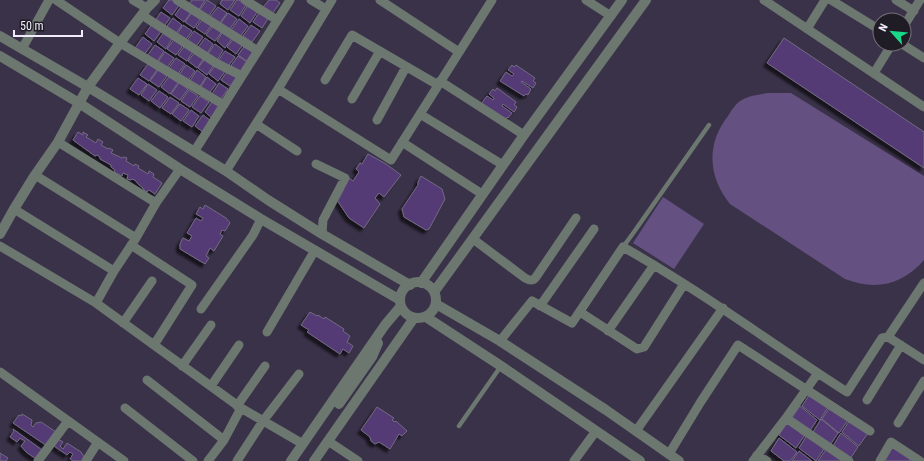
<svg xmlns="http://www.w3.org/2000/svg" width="924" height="461" viewBox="0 0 924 461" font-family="'Roboto Condensed',sans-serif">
	<defs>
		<filter id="shadow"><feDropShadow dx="-3.5" dy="3.5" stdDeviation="1" flood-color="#0009"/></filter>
	</defs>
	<rect width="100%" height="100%" fill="#3a3248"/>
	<path fill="#655082" d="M768 93H791L924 176V260C902 285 876 291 845 279L730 204C708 177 706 144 728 116 732 110 735 104 742 100 750 95 759 95 768 93Z
		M663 197 704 224 674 269 633 243Z"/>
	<path fill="#543a75" stroke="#736a83" filter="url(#shadow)" d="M169 0H175L180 4 172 15 163 8Z
		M192 0H205L198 11 189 4Z
		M207 0 216 6 208 17 199 11Z
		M222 0H235L228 10 220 4Z
		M237 0H239L246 5 239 16 230 10Z
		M269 0H276L280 3 272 14 263 7Z
		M183 4 192 11 184 22 175 15Z
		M248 5 257 12 250 23 241 16Z
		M218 7 227 13 219 24 210 17Z
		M193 11 202 17 194 28 185 22Z
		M260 11 269 17 262 28 253 22Z
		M161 12 170 18 163 28 155 21Z
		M228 13 237 19 229 30 220 24Z
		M204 17 213 23 205 34 196 28Z
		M173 18 182 25 174 36 165 29Z
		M239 19 248 26 240 37 231 30Z
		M153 23 162 30 154 41 145 34Z
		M214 24 223 30 215 41 206 35Z
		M183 25 192 31 184 42 176 36Z
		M251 25 260 31 252 42 243 36Z
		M224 30 233 37 225 48 217 41Z
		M165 31 173 37 166 49 157 42Z
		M194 31 203 37 195 48 186 42Z
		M143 37 152 44 144 55 135 48Z
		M235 37 244 43 236 54 227 47Z
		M175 38 184 44 176 55 167 49Z
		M205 38 213 44 206 55 197 49Z
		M784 38 924 132V168L767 63Z
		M186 44 194 50 187 61 178 55Z
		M215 44 223 50 216 62 207 55Z
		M246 44 255 50 247 61 238 55Z
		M155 45 164 51 156 63 147 56Z
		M196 51 205 57 197 68 188 61Z
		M225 51 235 57 227 68 218 61Z
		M165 52 174 58 166 69 157 63Z
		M238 56 247 62 239 73 230 67Z
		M206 57 215 63 207 75 198 68Z
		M176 58 185 64 177 75 168 69Z
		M217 63 226 70 218 81 209 74Z
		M148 64 157 70 149 81 140 75Z
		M186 65 195 71 187 82 179 75Z
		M512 65 514 67 516 65 535 78 533 81 536 83 533 88 522 81 521 82 531 89 528 95 526 94 524 96 500 81 506 72 512 76 514 74 508 70Z
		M229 69 238 75 230 86 221 80Z
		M158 70 167 76 159 87 150 81Z
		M197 70 206 77 199 88 190 81Z
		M169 77 178 83 170 94 161 87Z
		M207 77 216 84 208 95 200 88Z
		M138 78 147 84 139 95 130 89Z
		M179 83 188 89 180 100 171 94Z
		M219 83 228 89 220 100 212 94Z
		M148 84 157 90 149 101 141 95Z
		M497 88 516 102 514 105 517 107 514 112 503 104 502 106 512 113 508 118 507 117 505 120 481 104 487 96 493 100 494 98 489 94 493 89 495 91Z
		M189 90 198 96 190 107 181 101Z
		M159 91 168 97 160 108 151 101Z
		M200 96 209 102 201 113 192 107Z
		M170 97 179 103 171 114 162 108Z
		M212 102 221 107 213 119 205 112Z
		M180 104 189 110 181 121 172 114Z
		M191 110 199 116 192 127 183 121Z
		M203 115 211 121 204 133 195 126Z
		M78 132 83 135V132L88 135 86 137 96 143 98 139 103 142 101 145 108 149 109 148 113 150 111 153 122 158 124 157 127 158 126 161 134 166 135 164 139 166 138 168 148 174 149 171 154 174 153 177 162 183 155 194 149 190 147 192 143 189V188L138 184 135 180 132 179 131 180 127 179 128 175 123 173 122 176 114 172 115 170 111 167V165L100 159V157L97 155 95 156 73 140Z
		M368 154 386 164 401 175 384 197 379 193 375 198 380 204 364 228 349 218 337 200 343 191 342 189 349 178 353 181 359 172 356 169 360 163 362 164Z
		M421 176 442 189 445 199 429 229 426 230 404 217 402 209 418 185V182Z
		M205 205 226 218 230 223 225 231 222 230 220 234 223 236 214 251 210 248 206 256 209 258 205 264 180 249V244L183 238 189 241 192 236 187 233 196 218 201 221 203 218 196 214 200 207 203 209Z
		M310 312 317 316 318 315 324 319 325 317 344 329 343 331 350 336 347 342 353 346 349 353 343 349 340 354 307 332 309 330 301 325Z
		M810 394 828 407 820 420 802 406Z
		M800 406 817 420 809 432 791 419Z
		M377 407 394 418 392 420 395 422 396 421 407 431 402 436 399 434 390 449 379 442 375 444 371 441 370 437 361 430Z
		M830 407 848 420 839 433 822 419Z
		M22 414 32 420 31 425 33 427 36 423 41 422 56 432 47 446 13 423 19 415 21 416Z
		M821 419 838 433 830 445 813 432Z
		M850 420 868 433 859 446 842 432Z
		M787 422 804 436 796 448 779 435Z
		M13 429 42 450 36 459 26 452 21 446 25 441 20 438 17 442 10 437 14 431Z
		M841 433 858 447 850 459 833 446Z
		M807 435 824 449 816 461 799 448Z
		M779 438 797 452 790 461H784L771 451Z
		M58 439 63 442 60 446 63 449 67 443 81 452 84 457 83 461H73L70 459 73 454 70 452 67 455 54 446Z
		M893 446 911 460 910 461H887L885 459Z
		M827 448 844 461H818Z
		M799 451 812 461H792Z
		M0 453 8 458 6 461H0Z"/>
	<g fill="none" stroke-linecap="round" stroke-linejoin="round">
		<path stroke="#6b776f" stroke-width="4.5" d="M623 247 634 232 709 125
			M459 426 501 366"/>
		<path stroke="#6b776f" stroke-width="9" d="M56 0 120 43 224 105
			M133 0 147 8
			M177 0 258 51
			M245 0 277 20
			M311 0 326 9
			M380 0 459 52
			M586 0 611 16
			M764 0 924 107
			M831 0 880 30
			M896 0 914 11
			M142 15 216 63 242 76
			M904 26 920 0
			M807 29 825 0
			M902 44 924 58
			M22 49 49 0
			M874 73 892 44
			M325 80 352 35 438 85
			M440 81 524 135
			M278 89 391 160 492 0
			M352 99 380 51
			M420 114 503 165
			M377 120 406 67
			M256 124 297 151
			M58 142 156 203
			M402 142 482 194
			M194 152 290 0
			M316 164 345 178 323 220 322 234
			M226 171 278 89 332 0
			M35 175 136 238
			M14 209 114 271
			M473 239 525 278C530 281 533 281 536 277L576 218
			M131 245 192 285 154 345
			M0 246 96 303 241 408 303 444
			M924 283 888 337 924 360
			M96 303 114 271 136 238 156 203 180 169
			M540 306 594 229
			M201 309 253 235 261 219
			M580 312 637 349 644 347 684 284
			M123 323 152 281
			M608 331 654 265
			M267 332 315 250
			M500 341 532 301 572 323 623 247C701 291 772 344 847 392L882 338 888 337
			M182 366 211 325
			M0 372 124 461
			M147 380 224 440
			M211 386 239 345
			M867 400 901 345
			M237 406 265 366
			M125 408 193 461
			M786 418 849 461
			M898 423 924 381
			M636 431 723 308
			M328 441 358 461
			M669 454 700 403 738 345 870 431
			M757 455 767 461
			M38 461 68 421
			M86 461 98 442
			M208 461 224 440 241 408
			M237 461 263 421 299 374
			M574 461 596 431
			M753 461 786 418 818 373
			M880 461 891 442 920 461"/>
		<path stroke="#6b776f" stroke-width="10" d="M0 36 88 87 226 171 268 200 322 234 410 285
			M0 56 79 103 180 169 261 219 400 300
			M0 234 14 209 35 175 58 142 88 87 120 43 147 8 155 0
			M400 300a18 18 0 1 1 36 0a18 18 0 1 1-36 0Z
			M421 283 524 135 622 0
			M434 292 646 0
			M436 304 500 341 606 410 679 461
			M426 317 501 366 640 461
			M339 404 372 357 378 343
			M291 461 385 325 401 306
			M314 461 414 318"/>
	</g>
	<g transform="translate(892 32) rotate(297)"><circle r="19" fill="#201c26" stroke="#746f7b"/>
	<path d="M0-3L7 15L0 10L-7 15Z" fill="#19d989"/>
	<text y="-6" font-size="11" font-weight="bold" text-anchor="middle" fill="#f1ecfa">N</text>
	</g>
	<path d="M14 30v6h68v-6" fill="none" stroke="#f1ecfa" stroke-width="2"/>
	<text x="20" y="30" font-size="12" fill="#f1ecfa" stroke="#201c26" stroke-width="3" paint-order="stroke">50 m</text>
</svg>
